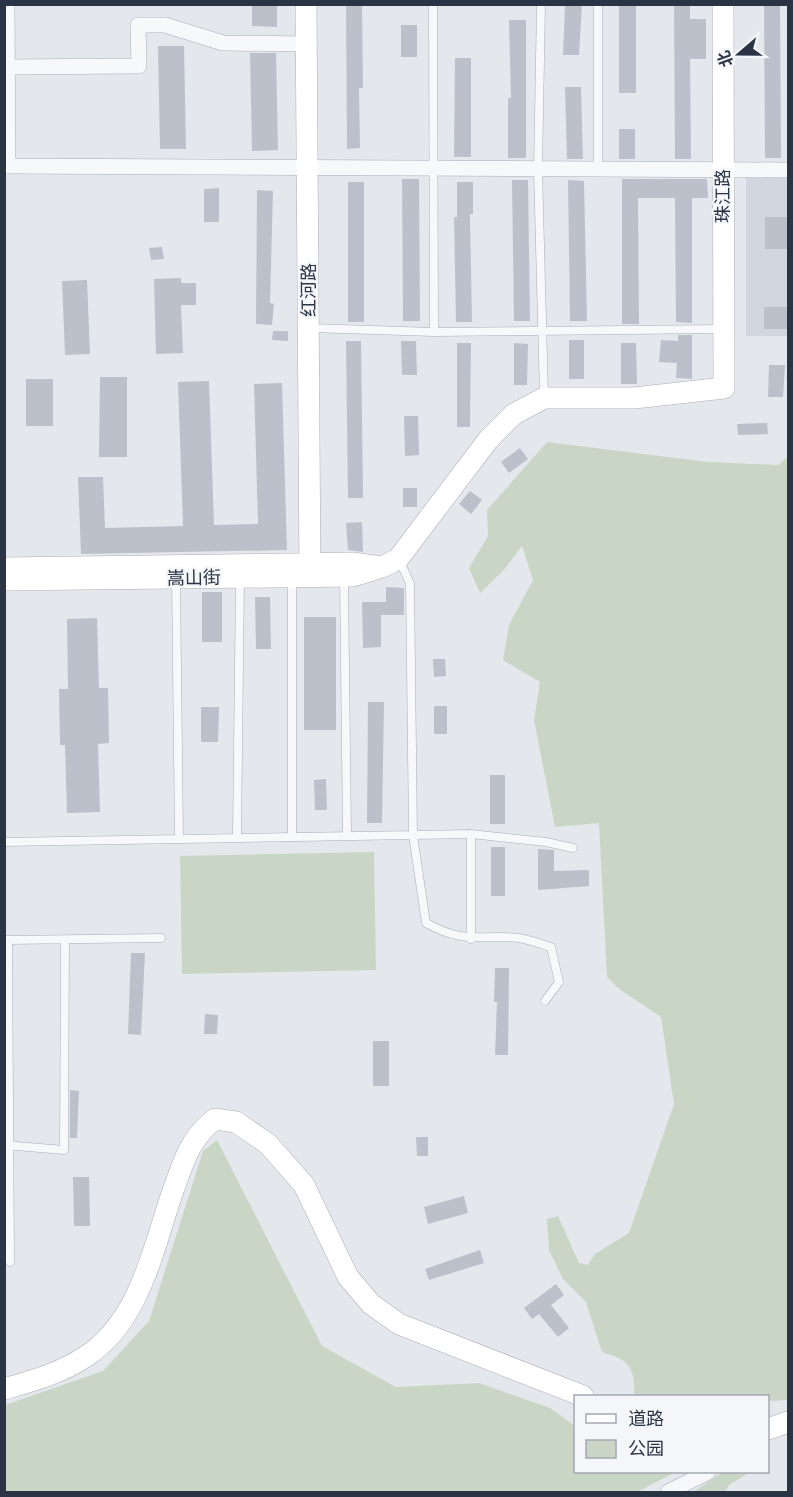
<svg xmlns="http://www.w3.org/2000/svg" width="793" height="1497" viewBox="0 0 793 1497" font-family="Cabin,'Noto Sans SC',sans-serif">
	<rect width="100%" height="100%" fill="#e4e7ec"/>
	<path fill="#d2d6de" d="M746 169H788V336H746Z"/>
	<path fill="#c9d6c5" d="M547 442 708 462 778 465 788 457V1400L768 1401V1396H634C635 1367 630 1360 602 1352L586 1302 563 1279 549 1250 547 1219 558 1216 579 1263 588 1265 595 1254 629 1233 674 1104 661 1017 619 989 607 977 599 823 555 827 534 720 540 682 503 660 509 625 533 580 522 546 504 570 480 593 469 568 488 536 487 510Z
		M374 852 376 970 182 974 180 856Z
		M217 1140 322 1346 396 1387 479 1383 550 1408 575 1426 576 1472H676L637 1492H5V1405L103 1371 149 1321 203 1151Z
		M723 1472H750L729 1485 725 1492H693Z"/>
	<path fill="#bbc0ca" d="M252 4H277V27L252 26Z
		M346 4H362L363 88H359L360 148 347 149Z
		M565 4H582L579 55H563Z
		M619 4H636V93H619Z
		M674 4H690V19H706V59H690L691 159H675Z
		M764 4H780L781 158H765Z
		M509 20H526V158H508V98H511Z
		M401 25H417V57H401Z
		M158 46H184L186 149H160Z
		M250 53H276L278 150 252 151Z
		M455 58H471V157H454Z
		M565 87H581L583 159H567Z
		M619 129H635V159H619Z
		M402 179H419L420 321H403Z
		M622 179H707L708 198H692V323L676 322 675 198H638L639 324H622Z
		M512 180H528L530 321H514Z
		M568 180 584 181 587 321H570Z
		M348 182H364V322H348Z
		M457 182H473V214H470L472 322H456L454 217H457Z
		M219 188V222H204V189Z
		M257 190 273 191 270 303 274 304 272 325 256 324Z
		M765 217H789V249H765Z
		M162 247 164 259 151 260 149 248Z
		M181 278V283H196V305H181L183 353 156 354 154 279Z
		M87 280 90 354 65 355 62 281Z
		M764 307H789V329H764Z
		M273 331H288V341L272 340Z
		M678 335H692V379L676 378 677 363 659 362 661 340 678 341Z
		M569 340H584V379H569Z
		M346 341H361L363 498H348Z
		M401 341H416L417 375H402Z
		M457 343H471L470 427H457Z
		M514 343 528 344 527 385H514Z
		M621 343H636L637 384H621Z
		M769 365H785L783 397H768Z
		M100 377H127V457H99Z
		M26 379H53V426H26Z
		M209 381 214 525 258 524 254 384 282 383 287 550 81 554 78 477H103L105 528 183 526 178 382Z
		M404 416H418L419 455 405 456Z
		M767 423 768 434 738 435 737 424Z
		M520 448 528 459 509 473 501 462Z
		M403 488H417V507H403Z
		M470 491 482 500 471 514 459 504Z
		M362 522 363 552 348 550 346 523Z
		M386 587 404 588V615H381V647L363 648 362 602H386Z
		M202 592H222V642H202Z
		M255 597H270L271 649H256Z
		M304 617H336V730H304Z
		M97 618 99 688H108L109 743 98 744 100 812 67 813 65 745H60L59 689H68L67 619Z
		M433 659H445L446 676 434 677Z
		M368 702H384L382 823H367Z
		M434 706H447V734H434Z
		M201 707H219L218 742H201Z
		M490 775H505V824H490Z
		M326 779 327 810H315L314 780Z
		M491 847H505V896H491Z
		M538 849 554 850V871L589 870V886L538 890Z
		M131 953H145L141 1035 128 1034Z
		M495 968H509L508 1055H495L497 1002H494Z
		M205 1014 218 1015 217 1034H204Z
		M373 1041H389V1086H373Z
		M70 1090 79 1091 77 1138H70Z
		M416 1137H428V1156H417Z
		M73 1177H89L90 1226H74Z
		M464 1196 468 1213 428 1224 424 1207Z
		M480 1250 484 1263 429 1280 425 1269Z
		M556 1284 564 1295 551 1305 569 1328 558 1337 539 1314 532 1319 524 1308Z"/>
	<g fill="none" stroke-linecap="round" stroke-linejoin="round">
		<defs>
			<path id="lane" d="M433 4 434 332
				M541 4 538 170 544 396
				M598 168V4
				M310 328 434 332 721 329
				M399 560 410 583 413 835 426 923C466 945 479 934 519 938 530 940 541 944 551 947L559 982 545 1001
				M292 577V836
				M344 579 347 836
				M176 580 179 838
				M471 834 546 842 573 848
				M237 837 240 578
				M4 842 471 834V939
				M6 940 161 938
				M8 940 10 1262
				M4 1145 64 1150 65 940"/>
			<path id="street" d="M7 4 8 166
				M4 67 139 66 138 25H165L223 43 306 44
				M4 166 788 170
				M668 1492 708 1472"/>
			<path id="secondary" d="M306 4 310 576
				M382 567 398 559 488 440 514 414 544 398H634L724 388 723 4
				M4 568 352 563 382 567 353 576 4 580
				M4 1389C32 1381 61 1373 85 1357 141 1321 153 1247 174 1188 184 1160 191 1137 215 1119L236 1122 268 1144 304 1185 348 1277 371 1304 399 1324 583 1396
				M768 1429 788 1422"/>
		</defs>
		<use href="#lane" stroke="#a9aeb7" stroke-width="9"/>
		<use href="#street" stroke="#a9aeb7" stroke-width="16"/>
		<use href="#secondary" stroke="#a9aeb7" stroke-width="22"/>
		<use href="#lane" stroke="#f7f8fa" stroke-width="8"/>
		<use href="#street" stroke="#f7f8fa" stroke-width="15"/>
		<use href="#secondary" stroke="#fff" stroke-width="21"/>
	</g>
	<g text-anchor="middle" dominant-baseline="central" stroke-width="4.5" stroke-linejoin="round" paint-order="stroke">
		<g font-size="18" fill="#2b3445" stroke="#f4f6f9">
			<text transform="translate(723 196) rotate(-90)">珠江路</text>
			<text transform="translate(309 290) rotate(-90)">红河路</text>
			<text transform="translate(194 578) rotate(-1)">嵩山街</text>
		</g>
	</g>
	<rect width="793" height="1497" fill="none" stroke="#2b3445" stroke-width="12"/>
	<rect x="574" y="1395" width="195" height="78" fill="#f4f6f9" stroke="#a4a8b1" stroke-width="1.5"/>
	<rect x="586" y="1414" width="30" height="9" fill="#ffffff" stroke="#a4a8b1" stroke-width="1.5"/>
	<text x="628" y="1425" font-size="18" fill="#2b3445">道路</text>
	<rect x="586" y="1440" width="30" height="18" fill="#c9d6c5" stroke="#a4a8b1" stroke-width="1.5"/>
	<text x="628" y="1455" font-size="18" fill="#2b3445">公园</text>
	<g transform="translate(739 54) rotate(250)" stroke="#f4f6f9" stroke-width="4.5" paint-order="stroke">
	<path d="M0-4.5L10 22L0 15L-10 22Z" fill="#2b3445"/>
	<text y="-9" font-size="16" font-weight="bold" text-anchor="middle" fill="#2b3445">北</text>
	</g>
</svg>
